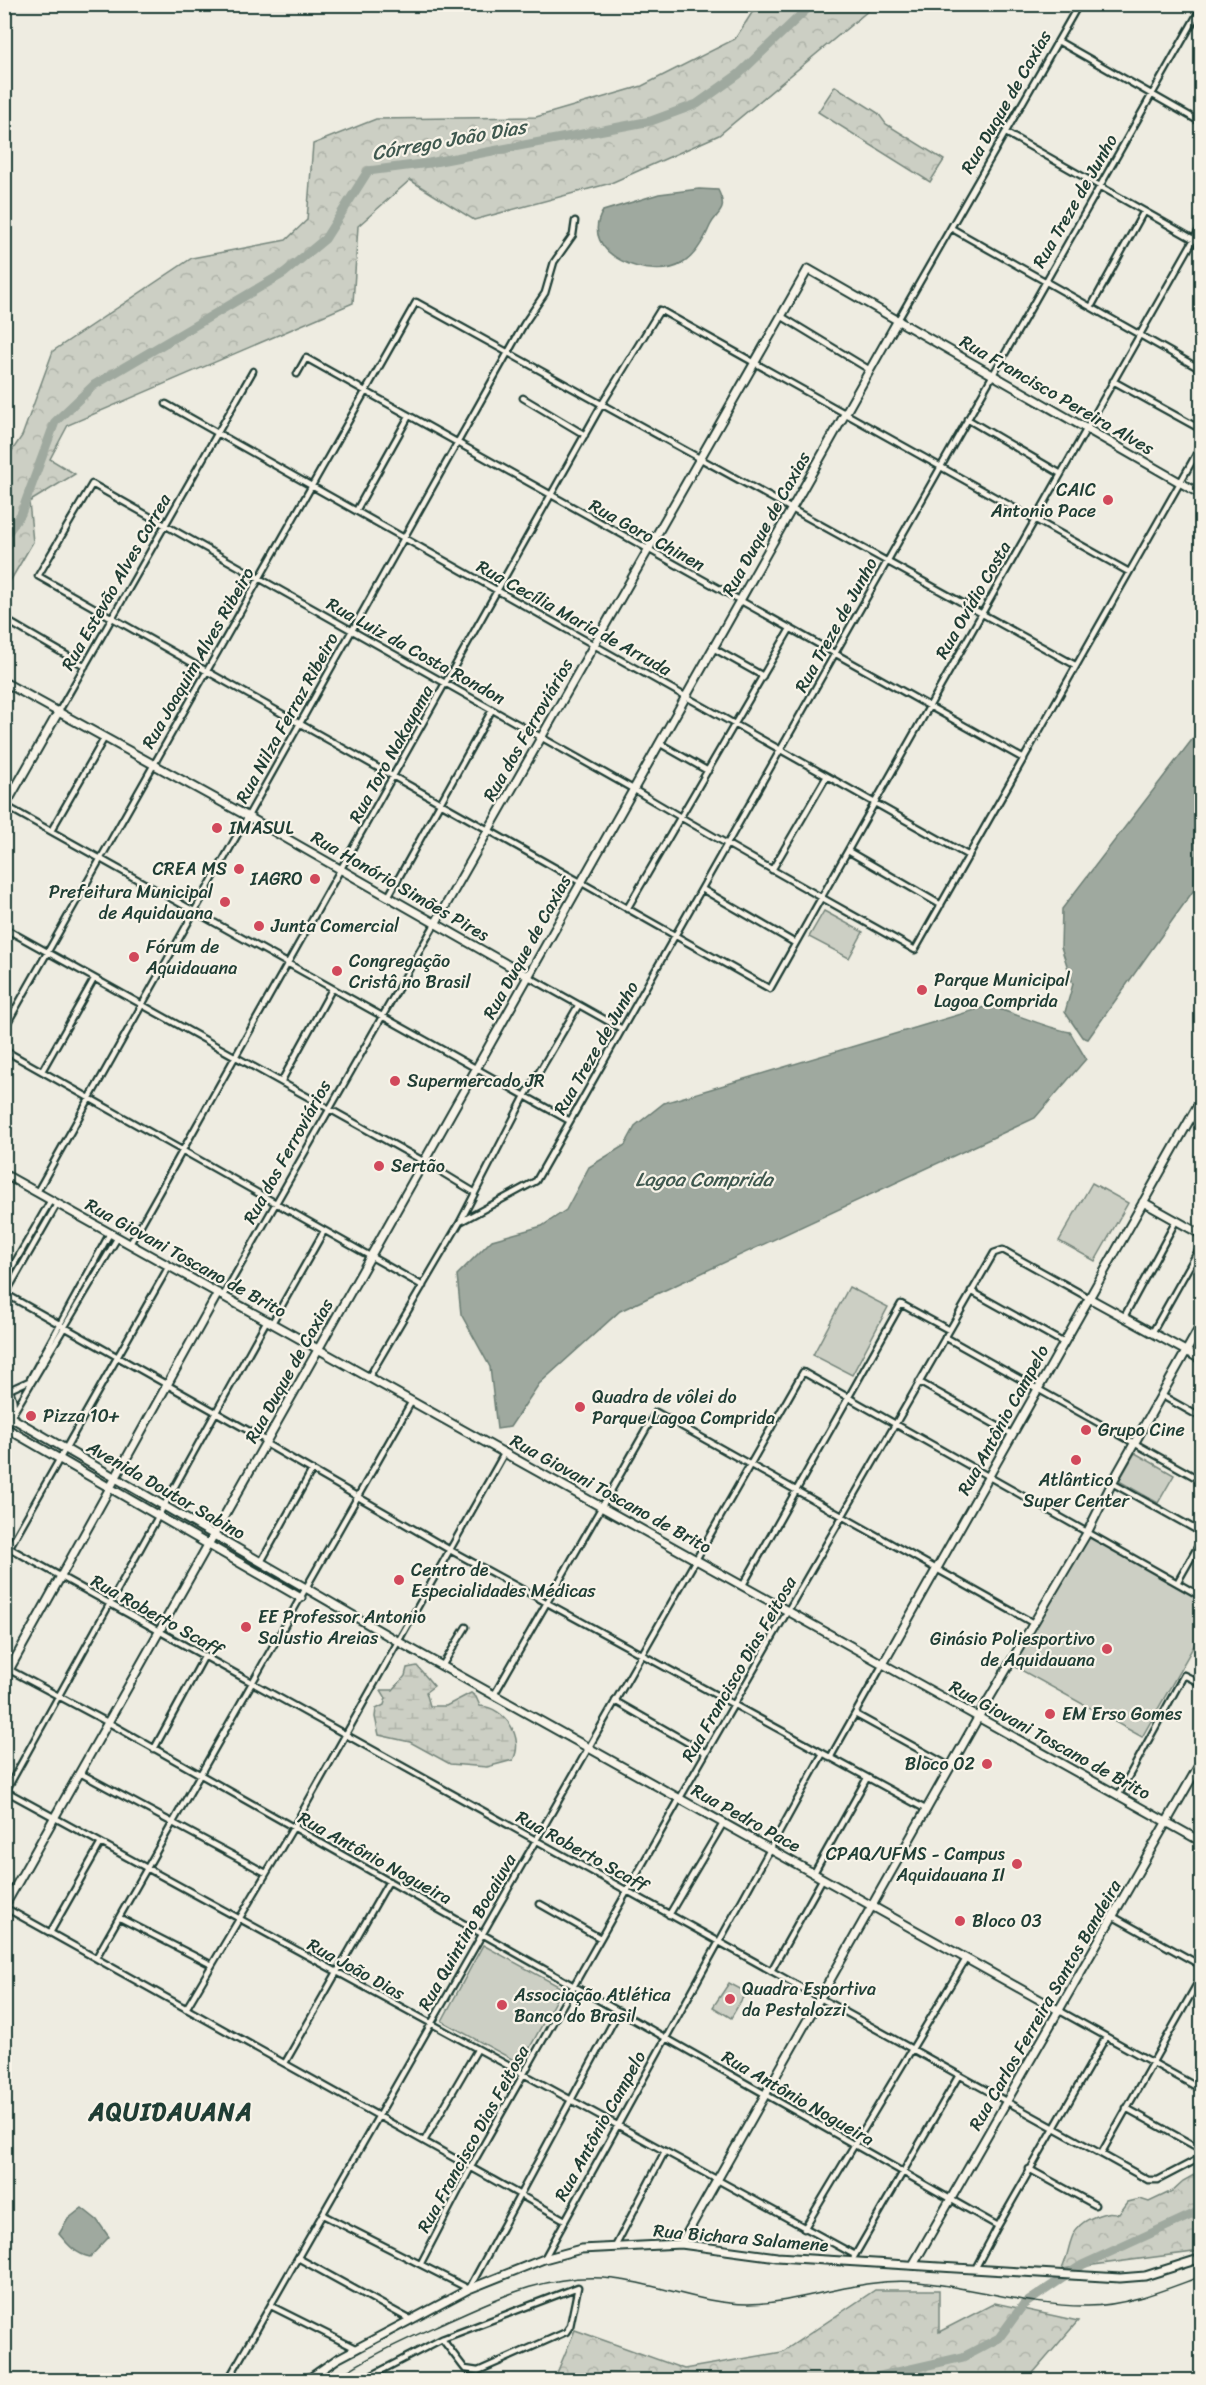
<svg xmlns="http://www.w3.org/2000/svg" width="1206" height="2385" viewBox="0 0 1206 2385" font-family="Sriracha,sans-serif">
	<defs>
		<pattern id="forest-crowns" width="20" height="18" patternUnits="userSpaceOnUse" patternTransform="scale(1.5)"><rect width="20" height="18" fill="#cccfc4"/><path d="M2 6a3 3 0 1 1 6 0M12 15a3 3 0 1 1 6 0" fill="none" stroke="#afb3a9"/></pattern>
		<pattern id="wetland-marsh" width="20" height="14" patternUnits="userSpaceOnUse" patternTransform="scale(1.5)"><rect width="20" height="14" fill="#cccfc4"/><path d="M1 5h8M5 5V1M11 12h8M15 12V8" fill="none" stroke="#afb3a9"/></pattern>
	</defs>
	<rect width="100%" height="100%" fill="#eeece1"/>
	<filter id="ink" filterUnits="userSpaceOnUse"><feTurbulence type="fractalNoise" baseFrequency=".0167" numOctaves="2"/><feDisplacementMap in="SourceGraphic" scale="12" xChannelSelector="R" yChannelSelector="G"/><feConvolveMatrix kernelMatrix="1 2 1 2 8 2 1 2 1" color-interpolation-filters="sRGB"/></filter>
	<g filter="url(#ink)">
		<path fill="#cccfc4" stroke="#76867c" stroke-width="1.5" d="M824 911 863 932 849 958 809 937Z
			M1092 1183 1128 1203 1095 1261 1059 1241Z
			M849 1287 888 1307 852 1375 813 1355Z
			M1135 1453 1174 1475 1158 1503 1119 1481Z
			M1087 1533 1201 1600V1633L1142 1737 1012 1665Z
			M483 1945 562 1988 521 2064 442 2021Z
			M729 1983 746 1992 731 2018 713 2007Z"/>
		<path fill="url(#forest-crowns)" stroke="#76867c" stroke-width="1.5" d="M757 5H875L719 135 611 183 474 220 410 180 358 226 353 303 68 425 50 459 75 474 29 502 33 542 5 590V461L22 436 53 351 192 258 286 240 307 220 313 144 376 119 536 117 642 86 735 39Z
			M835 86 878 113 886 124 944 160 930 182 818 112Z
			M1201 2171V2251L1062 2269C1073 2245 1066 2227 1096 2216 1105 2213 1109 2211 1119 2214L1128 2202 1140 2199 1149 2202 1172 2191 1183 2181Z
			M875 2290H939V2332L995 2303 1078 2321 1027 2380H554L575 2330 684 2369 782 2352Z"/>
		<path fill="url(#wetland-marsh)" stroke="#76867c" stroke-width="1.5" d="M417 1666 434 1686 426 1692 430 1706H446L471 1693 476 1697 480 1706C505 1707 525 1738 513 1760L487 1767 450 1764 410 1742 379 1735 375 1717 376 1709 384 1705 386 1698 381 1690H393L405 1676 407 1668Z"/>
		<path fill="#9fa99f" stroke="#6c7e74" stroke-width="1.5" d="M699 189 718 190C729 212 717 211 710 226 704 240 696 255 683 263 652 283 576 254 603 211L659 194Z
			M1201 728V880L1088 1039 1082 1037 1065 1012 1073 984 1061 947 1062 909Z
			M988 1006C1016 1013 1040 1026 1070 1032L1086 1059 1035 1118 620 1311 539 1384 510 1427 497 1429 490 1367 461 1314 457 1275 492 1240 542 1226 566 1210 589 1167 625 1145 636 1125 664 1103Z
			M82 2208 97 2220 109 2237 90 2257C76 2254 69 2246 59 2234L68 2219Z"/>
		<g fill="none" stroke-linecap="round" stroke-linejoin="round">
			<path stroke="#9fa99f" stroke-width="9" d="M4 538 21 514 55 422 94 385 284 273 325 239 368 171 429 163 651 121 697 104 739 74 812 4
				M863 2380 963 2357 999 2338 1023 2305 1082 2265 1202 2210"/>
			<defs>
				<path id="street" d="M1058 41 1202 123
					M1006 133 1202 244
					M1202 225C1057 480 913 734 770 989L38 576 92 484 633 789C726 845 821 897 915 950L1202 444
					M951 228 1202 370
					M1091 307 1144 211
					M781 316 870 370
					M898 320 1079 4
					M297 374 306 358 1024 759
					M1113 381 1202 430
					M523 398 585 435
					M166 404 969 856
					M967 419 1061 474
					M356 511 409 416
					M11 623 85 666
					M713 648 763 676
					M59 711 253 371
					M659 743 708 771
					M4 805 570 1121
					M51 831 105 737
					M848 851 941 905
					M772 870 827 776
					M702 889 795 943
					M388 897 492 710
					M627 909 790 629
					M4 928 423 1161 474 1192
					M529 977 622 1029
					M4 1029 416 302 1075 665
					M4 1050 423 1286
					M42 1071 94 979
					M281 1082 332 989
					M37 1192 524 324 545 293 554 262 573 235 575 221
					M460 1222 536 1181 1202 6
					M130 1244 602 404 660 310 1129 572
					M4 1281 51 1200
					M971 1291 1064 1343
					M4 1293 267 1441
					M5 1295 57 1204
					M223 1296 435 924
					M1124 1317 1176 1221
					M272 1323 324 1231
					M1152 1333 1202 1244
					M945 1337 1202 1481
					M369 1377 460 1222 525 1096 578 1006
					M919 1382 1012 1434
					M9 1390 29 1381 110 1233
					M1161 1395 1202 1418
					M14 1412 118 1237
					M268 1445 450 1550 927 1810
					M1112 1483 1202 1533
					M4 1545 1148 2180H1158L1202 2157
					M4 1557 169 1266
					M261 1562 312 1470
					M1177 1583 1202 1539
					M743 1585 901 1304 949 1330
					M442 1666 466 1627
					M4 1667 111 1724 998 2226 1106 2037
					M494 1695 656 1412 1033 1623
					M615 1701 706 1753
					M855 1714 951 1767
					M154 1749 204 1657
					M830 1758 883 1664
					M80 1773 266 1873
					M1193 1775 1202 1779
					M4 1790 855 2255
					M6 1791 267 1320
					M1118 1796 1184 1675 1202 1684
					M814 1873 867 1778
					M540 1904 600 1938
					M4 1907 565 2220
					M669 1915 724 1822
					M1114 1917 1202 1966
					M120 1918 212 1965
					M50 1933 101 1843
					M96 1958 412 1401
					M771 1971 823 1878
					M186 2009 293 1828 505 1452
					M1060 2011 1202 2090
					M285 2063 389 1881
					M1126 2108 1202 2150
					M424 2141 477 2050
					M1101 2154 1202 1975
					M1029 2169 1095 2205
					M323 2215 469 2289 619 2011
					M804 2229 966 1959
					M616 2245 664 2153
					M854 2257 959 2075
					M298 2258 411 2320
					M544 2259 822 1755
					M421 2263 471 2167 680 1798 994 1253 1003 1250 1089 1298
					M975 2269 998 2226
					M271 2306 357 2349
					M228 2380 803 1372 1202 1597
					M363 2380 442 2339 578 2287 570 2326 566 2332 478 2371 465 2369 442 2339"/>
				<path id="secondary" d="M4 8 6 4
					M4 682 247 816 529 977
					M4 808 59 711
					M435 924 808 269 1202 495
					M4 1174 1202 1842
					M1143 1202 1202 1235
					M1089 1298 1202 1360
					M4 1384C16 1399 15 1415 4 1430
					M12 1418 399 1642 1060 2011
					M6 1428 301 1598
					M883 1664 1202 1098
					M4 1679 218 1293
					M4 1907 898 320
					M681 2244 983 1709 1087 1533 1112 1483 1202 1323
					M913 2265 1202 1760
					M307 2380 337 2359 469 2289 544 2259 581 2249 681 2244 777 2257 1120 2278 1145 2276 1202 2258"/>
			</defs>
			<use href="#street" stroke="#1f3d34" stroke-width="9"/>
			<use href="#secondary" stroke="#1f3d34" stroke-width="11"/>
			<use href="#street" stroke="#f7f3e8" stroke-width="4.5"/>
			<use href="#secondary" stroke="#f7f3e8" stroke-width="7"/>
			<path stroke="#1f3d34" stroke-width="1.5" d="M334 2380C365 2358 403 2341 438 2325 495 2299 549 2271 614 2279 659 2284 702 2304 748 2304 805 2303 861 2276 918 2282 974 2287 1031 2307 1088 2306 1127 2306 1166 2289 1202 2276"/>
		</g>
	</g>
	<g fill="#d1495b" stroke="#f7f3e8" stroke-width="2">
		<circle cx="1108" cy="500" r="6"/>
		<circle cx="217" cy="828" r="6"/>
		<circle cx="239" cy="869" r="6"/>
		<circle cx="315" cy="879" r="6"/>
		<circle cx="225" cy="902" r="6"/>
		<circle cx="259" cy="926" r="6"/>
		<circle cx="134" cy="957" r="6"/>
		<circle cx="337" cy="971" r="6"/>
		<circle cx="922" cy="990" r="6"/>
		<circle cx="395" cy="1081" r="6"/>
		<circle cx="379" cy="1166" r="6"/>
		<circle cx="580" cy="1407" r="6"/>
		<circle cx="31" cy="1416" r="6"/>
		<circle cx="1086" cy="1430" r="6"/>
		<circle cx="1076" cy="1460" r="6"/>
		<circle cx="399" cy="1580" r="6"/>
		<circle cx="246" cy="1627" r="6"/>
		<circle cx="1107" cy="1649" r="6"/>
		<circle cx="1050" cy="1714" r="6"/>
		<circle cx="987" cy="1764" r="6"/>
		<circle cx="1017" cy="1864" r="6"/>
		<circle cx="960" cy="1921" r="6"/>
		<circle cx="730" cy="1999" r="6"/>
		<circle cx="502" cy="2005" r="6"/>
	</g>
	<g text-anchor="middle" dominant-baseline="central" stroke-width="4.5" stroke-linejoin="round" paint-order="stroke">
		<g font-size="18" fill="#1f3d34" stroke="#f7f3e8">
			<text transform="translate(1006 102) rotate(-60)">Rua Duque de Caxias</text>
			<text transform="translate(1075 201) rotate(-60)">Rua Treze de Junho</text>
			<text transform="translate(1057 395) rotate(30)">Rua Francisco Pereira Alves</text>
			<text transform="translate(766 524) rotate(-61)">Rua Duque de Caxias</text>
			<text transform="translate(647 535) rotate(29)">Rua Goro Chinen</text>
			<text transform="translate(116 582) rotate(-60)">Rua Estevão Alves Correa</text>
			<text transform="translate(973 600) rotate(-60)">Rua Ovídio Costa</text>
			<text transform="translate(574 618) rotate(29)">Rua Cecília Maria de Arruda</text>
			<text transform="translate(836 625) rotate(-61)">Rua Treze de Junho</text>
			<text transform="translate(416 651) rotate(29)">Rua Luiz da Costa Rondon</text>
			<text transform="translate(198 658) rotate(-60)">Rua Joaquim Alves Ribeiro</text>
			<text transform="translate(287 718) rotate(-61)">Rua Nilza Ferraz Ribeiro</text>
			<text transform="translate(528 730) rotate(-60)">Rua dos Ferroviários</text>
			<text transform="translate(391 754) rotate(-61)">Rua Toro Nakayama</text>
			<text transform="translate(400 886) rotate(30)">Rua Honório Simões Pires</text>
			<text transform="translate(527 947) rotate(-61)">Rua Duque de Caxias</text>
			<text transform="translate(596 1048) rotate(-60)">Rua Treze de Junho</text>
			<text transform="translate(287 1152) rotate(-61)">Rua dos Ferroviários</text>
			<text transform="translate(186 1258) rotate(29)">Rua Giovani Toscano de Brito</text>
			<text transform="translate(289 1371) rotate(-61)">Rua Duque de Caxias</text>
			<text transform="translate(1003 1420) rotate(-61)">Rua Antônio Campelo</text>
			<text transform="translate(166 1490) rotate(30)">Avenida Doutor Sabino</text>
			<text transform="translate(611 1494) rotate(29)">Rua Giovani Toscano de Brito</text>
			<text transform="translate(157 1615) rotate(29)">Rua Roberto Scaff</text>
			<text transform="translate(739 1669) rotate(-60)">Rua Francisco Dias Feitosa</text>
			<text transform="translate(1050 1740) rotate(29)">Rua Giovani Toscano de Brito</text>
			<text transform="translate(746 1818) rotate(29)">Rua Pedro Pace</text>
			<text transform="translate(582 1851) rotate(29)">Rua Roberto Scaff</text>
			<text transform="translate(375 1858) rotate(29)">Rua Antônio Nogueira</text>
			<text transform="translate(467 1932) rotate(-60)">Rua Quintino Bocaiuva</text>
			<text transform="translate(356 1969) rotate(29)">Rua João Dias</text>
			<text transform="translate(1045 2005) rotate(-60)">Rua Carlos Ferreira Santos Bandeira</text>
			<text transform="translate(798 2098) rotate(30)">Rua Antônio Nogueira</text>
			<text transform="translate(600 2126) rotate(-61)">Rua Antônio Campelo</text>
			<text transform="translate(473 2139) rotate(-61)">Rua Francisco Dias Feitosa</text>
			<text transform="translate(741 2238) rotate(5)">Rua Bichara Salamene</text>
		</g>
		<g font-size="18" fill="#1f3d34" stroke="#f7f3e8" text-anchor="start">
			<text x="1096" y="490" text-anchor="end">CAIC<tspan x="1096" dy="21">Antonio Pace</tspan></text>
			<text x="229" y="828">IMASUL</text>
			<text x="227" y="869" text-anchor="end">CREA MS</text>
			<text x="303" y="879" text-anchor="end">IAGRO</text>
			<text x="213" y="892" text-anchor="end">Prefeitura Municipal<tspan x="213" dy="21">de Aquidauana</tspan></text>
			<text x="271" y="926">Junta Comercial</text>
			<text x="146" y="947">Fórum de<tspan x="146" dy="21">Aquidauana</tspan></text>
			<text x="349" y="961">Congregação<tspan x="349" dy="21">Cristâ no Brasil</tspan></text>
			<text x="934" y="980">Parque Municipal<tspan x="934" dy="21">Lagoa Comprida</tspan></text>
			<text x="407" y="1081">Supermercado JR</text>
			<text x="391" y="1166">Sertão</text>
			<text x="592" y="1397">Quadra de vôlei do<tspan x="592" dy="21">Parque Lagoa Comprida</tspan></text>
			<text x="43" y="1416">Pizza 10+</text>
			<text x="1098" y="1430">Grupo Cine</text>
			<text x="1076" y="1480" text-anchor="middle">Atlântico<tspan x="1076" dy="21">Super Center</tspan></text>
			<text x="411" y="1570">Centro de<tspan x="411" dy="21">Especialidades Médicas</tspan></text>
			<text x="258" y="1617">EE Professor Antonio<tspan x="258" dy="21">Salustio Areias</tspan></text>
			<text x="1095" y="1639" text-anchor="end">Ginásio Poliesportivo<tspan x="1095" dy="21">de Aquidauana</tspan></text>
			<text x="1062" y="1714">EM Erso Gomes</text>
			<text x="975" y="1764" text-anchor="end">Bloco 02</text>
			<text x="1005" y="1854" text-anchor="end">CPAQ/UFMS - Campus<tspan x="1005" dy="21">Aquidauana II</tspan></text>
			<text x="972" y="1921">Bloco 03</text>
			<text x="742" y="1989">Quadra Esportiva<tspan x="742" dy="21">da Pestalozzi</tspan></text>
			<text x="514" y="1995">Associação Atlética<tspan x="514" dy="21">Banco do Brasil</tspan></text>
		</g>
		<g font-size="20" font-style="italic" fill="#3f584f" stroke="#f7f3e8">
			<text transform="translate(449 140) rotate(-10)">Córrego João Dias</text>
			<text x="704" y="1179">Lagoa Comprida</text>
		</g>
		<g font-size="24" font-weight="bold" letter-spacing="1.5" fill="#1f3d34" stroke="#f7f3e8">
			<text x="171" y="2112">AQUIDAUANA</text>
		</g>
	</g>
	<rect width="1206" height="2385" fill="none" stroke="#f7f3e8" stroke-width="24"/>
	<rect x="12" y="12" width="1182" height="2361" fill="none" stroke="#1f3d34" stroke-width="2" filter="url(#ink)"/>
</svg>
